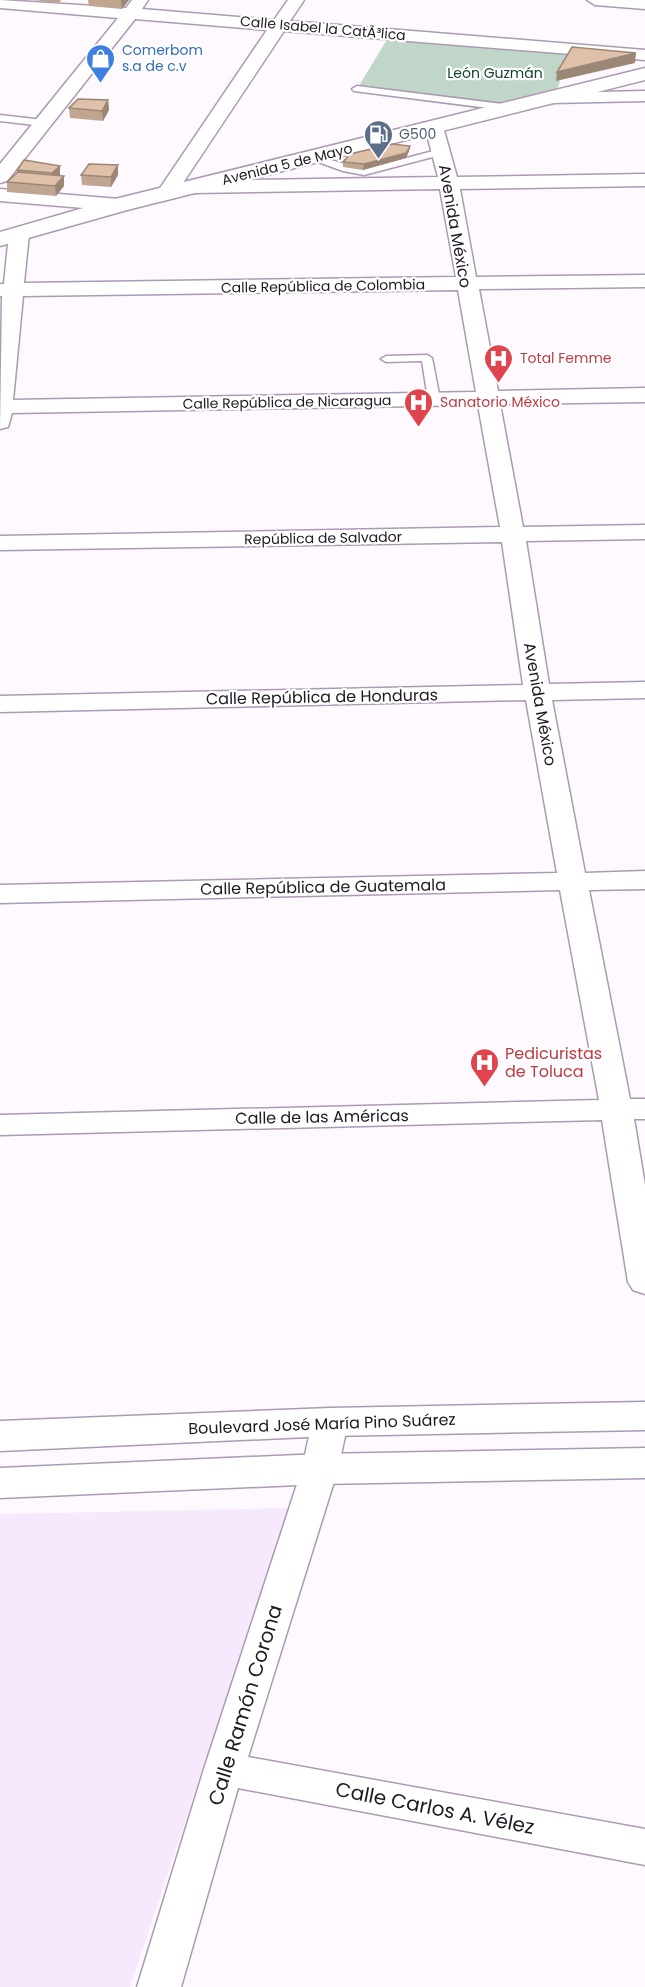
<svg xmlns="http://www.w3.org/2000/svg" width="645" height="1987" viewBox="0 0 645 1987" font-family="Poppins,sans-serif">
	<rect width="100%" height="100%" fill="#fdf9fe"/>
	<path fill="#f7e9fd" d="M290 1508 130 1987H0V1514Z"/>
	<path fill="#bfd6c9" d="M388 38 571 48 557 90 504 103 357 89Z"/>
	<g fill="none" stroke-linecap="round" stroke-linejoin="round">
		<defs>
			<path id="service" d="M357 86 511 105 516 108 511 111 354 91 352 89Z
				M0 115 43 120 48 123 43 126 0 121Z
				M441 149 446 152 444 154 364 175 343 171 307 158 312 155 364 169Z
				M427 355 432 358 440 399 434 402 428 399 422 361 386 362 381 359 386 356Z"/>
			<path id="minor" d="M0 0 126 8 132 0H148L142 9 274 20 288 0H304L290 21 645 50V60L284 31 173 198 166 200 156 194 267 30 135 19 7 181 0 183V164L118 18 0 8Z
				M587 0H645V9L595 5Z
				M645 91V101L552 103 543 98 552 93Z
				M434 121 443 127 457 177 645 174V186L460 189 476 277 645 275V287L479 289 498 391 645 388V402L500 404 523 527 645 525V539L526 541 549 684 645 682V698L552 700 585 873 645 871V889L589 890 630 1099H645V1119H634L645 1185V1294L633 1290 628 1282 602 1120 0 1135V1115L599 1100 560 890 0 903V885L557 873 526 700 0 712V696L523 685 502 542 0 550V536L500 527 478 405 12 413 8 427 0 429 2 296H0V284H4L9 234 12 230H26L29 234 24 283 456 277 440 189 193 193 183 187 193 181 438 177 425 127ZM458 290 476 392 13 400 23 296Z
				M0 189 119 199 129 205 119 211 0 201Z
				M330 1409 343 1413 348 1422 338 1469 248 1757 645 1829V1865L238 1788 181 1987H137L204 1769 302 1469 312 1422 317 1413Z"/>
			<path id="secondary" d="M645 68V80L127 210 0 246V232L111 200Z
				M645 1402V1430L330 1436 0 1451V1421L330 1408Z
				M645 1448V1478L320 1484 0 1498V1468L320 1454Z"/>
		</defs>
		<use href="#service" stroke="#ac9ab3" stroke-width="3"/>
		<use href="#minor" stroke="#ac9ab3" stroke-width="3"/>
		<use href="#secondary" stroke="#ac9ab3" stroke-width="3"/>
		<use href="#service" fill="#fff" fill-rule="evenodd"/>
		<use href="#minor" fill="#fff" fill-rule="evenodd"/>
		<use href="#secondary" fill="#fff" fill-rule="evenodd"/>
	</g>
	<path fill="#c0a591" d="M33 0H61L59 3Z
		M88 0H129L122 9 89 6Z
		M108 100 109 110 103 121 70 118 69 108Z
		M410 146 409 151 406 158 363 170 343 167V162Z
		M60 166V176L64 186 56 196 7 192V182L17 173V170Z
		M81 175H118L111 187 82 185Z"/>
	<path fill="#9c8676" d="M121 0H129L122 9Z
		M636 53 635 63 556 81 557 72Z
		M108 100 109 110 103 121 102 111Z
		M410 146 409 151 406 158 363 170 364 164Z
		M118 165V175L111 187V177Z
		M60 166V176L53 183 52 173Z
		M64 176V186L56 196 55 186Z"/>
	<path fill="#dfc0a9" stroke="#9c8676" stroke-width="1.5" d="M572 47 636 53 557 72Z
		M78 99 108 100 102 111 69 108Z
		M392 144 410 146 406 153 364 164 343 162 350 154Z
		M24 160 60 166 52 173 17 170Z
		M89 164 118 165 111 177 81 175Z
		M18 172 64 176 55 186 7 182Z"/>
	<defs>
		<symbol id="shop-pin" viewBox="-11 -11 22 30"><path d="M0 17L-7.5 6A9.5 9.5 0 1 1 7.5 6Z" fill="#3f7fe0" stroke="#fff"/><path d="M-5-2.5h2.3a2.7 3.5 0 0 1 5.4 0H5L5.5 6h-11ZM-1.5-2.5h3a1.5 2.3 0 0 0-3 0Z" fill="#fff"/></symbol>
		<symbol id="fuel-pin" viewBox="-11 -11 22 30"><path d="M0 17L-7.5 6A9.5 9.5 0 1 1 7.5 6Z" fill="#5c6f8a" stroke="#fff"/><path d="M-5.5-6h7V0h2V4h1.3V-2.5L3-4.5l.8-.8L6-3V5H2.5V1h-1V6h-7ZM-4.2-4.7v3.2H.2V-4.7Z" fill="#fff"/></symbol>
		<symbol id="hospital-pin" viewBox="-11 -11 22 30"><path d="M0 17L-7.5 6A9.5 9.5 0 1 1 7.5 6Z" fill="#e0444e" stroke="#fff"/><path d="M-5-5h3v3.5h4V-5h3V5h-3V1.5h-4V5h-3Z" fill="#fff"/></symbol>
	</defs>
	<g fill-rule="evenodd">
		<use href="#shop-pin" x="84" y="42" width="33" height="45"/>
		<use href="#fuel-pin" x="362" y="118" width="33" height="45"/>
		<use href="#hospital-pin" x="482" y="342" width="33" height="45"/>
		<use href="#hospital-pin" x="402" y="386" width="33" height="45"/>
		<use href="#hospital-pin" x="468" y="1046" width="33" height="45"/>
	</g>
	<g text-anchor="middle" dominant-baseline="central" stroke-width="4.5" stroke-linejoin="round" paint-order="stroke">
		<g font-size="14" fill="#201923" stroke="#fff">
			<text transform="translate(323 28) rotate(5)">Calle Isabel la CatÃ³lica</text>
			<text transform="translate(287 164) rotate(-14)">Avenida 5 de Mayo</text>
			<text transform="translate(323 286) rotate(-1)">Calle República de Colombia</text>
			<text transform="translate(287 402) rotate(-1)">Calle República de Nicaragua</text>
			<text transform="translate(323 538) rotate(-1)">República de Salvador</text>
		</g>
		<g font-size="14" fill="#366cbe" stroke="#fff" text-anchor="start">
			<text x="122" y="50">Comerbom<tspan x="122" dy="16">s.a de c.v</tspan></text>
		</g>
		<g font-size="14" fill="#14432f" stroke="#fff">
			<text x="495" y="73">León Guzmán</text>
		</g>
		<g font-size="14" fill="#4e5e75" stroke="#fff" text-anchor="start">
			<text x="399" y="134">G500</text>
		</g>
		<g font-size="14" fill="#be3a42" stroke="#fff" text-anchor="start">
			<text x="520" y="358">Total Femme</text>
			<text x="440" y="402">Sanatorio México</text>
		</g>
		<g font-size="16" fill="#201923" stroke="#fff">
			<text transform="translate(455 226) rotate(80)">Avenida México</text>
			<text transform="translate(322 697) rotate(-1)">Calle República de Honduras</text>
			<text transform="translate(540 704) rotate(80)">Avenida México</text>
			<text transform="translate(323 887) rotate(-1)">Calle República de Guatemala</text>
			<text transform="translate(322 1117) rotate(-1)">Calle de las Américas</text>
			<text transform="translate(322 1424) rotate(-2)">Boulevard José María Pino Suárez</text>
		</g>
		<g font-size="16" fill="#be3a42" stroke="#fff" text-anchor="start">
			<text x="505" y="1053">Pedicuristas<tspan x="505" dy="18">de Toluca</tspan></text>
		</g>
		<g font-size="20" fill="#201923" stroke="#fff">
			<text transform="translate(245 1705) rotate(-73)">Calle Ramón Corona</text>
			<text transform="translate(435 1808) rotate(11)">Calle Carlos A. Vélez</text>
		</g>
	</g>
</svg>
